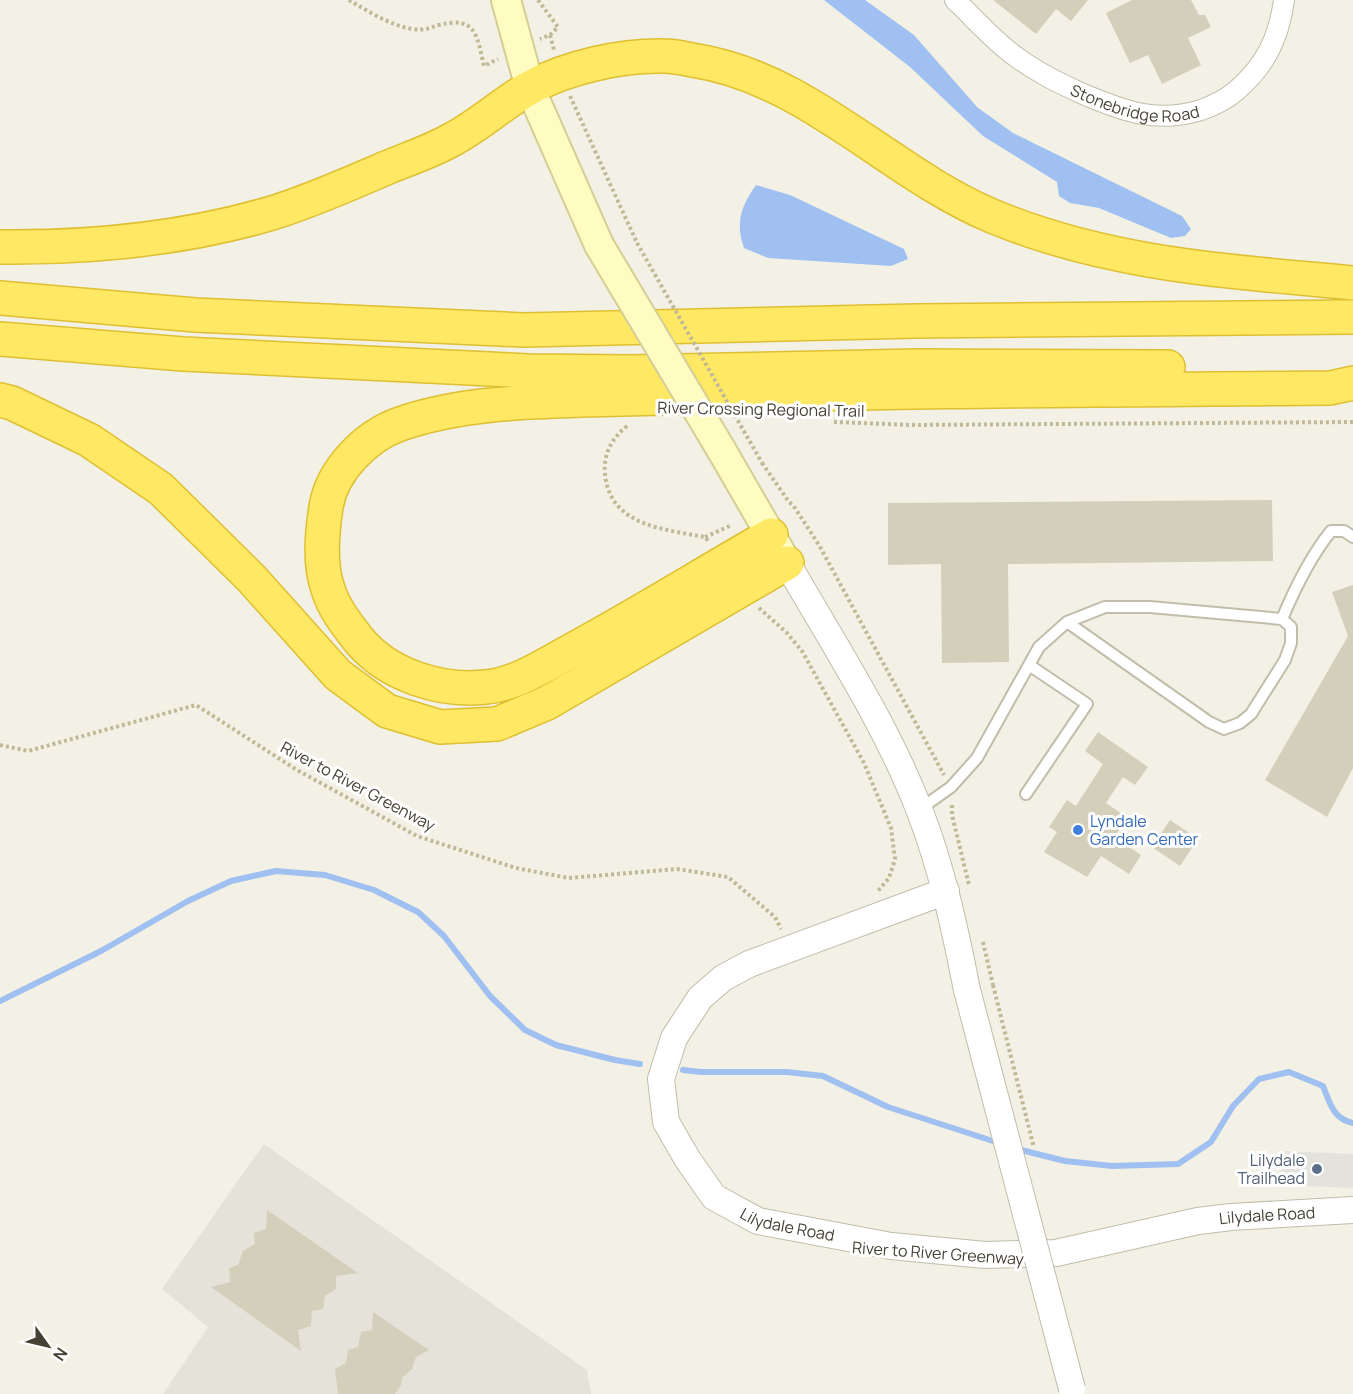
<svg xmlns="http://www.w3.org/2000/svg" width="1353" height="1394" viewBox="0 0 1353 1394" font-family="Manrope,sans-serif">
	<rect width="100%" height="100%" fill="#f3f1e5"/>
	<path fill="#e5e2da" d="M264 1144 587 1370 591 1394H163L208 1327 162 1289Z"/>
	<path fill="#e3e2dd" d="M1282 1151 1353 1154V1188L1280 1185Z"/>
	<path fill="#9fc0f1" d="M824 0H865L914 35 977 107 1013 133 1182 216 1191 229 1185 236 1171 238 1099 208 1070 203 1059 196 1057 182 983 136 910 67Z
		M756 185 790 195 904 249 908 259 891 266 768 258 744 248C735 223 741 206 756 185Z"/>
	<g fill="none" stroke-linecap="round" stroke-linejoin="round">
		<path stroke="#9fc0f1" stroke-width="6" d="M0 1001 101 951 188 901 231 881 276 871 325 875 374 890 418 912 444 936 490 996 525 1030 556 1045 615 1060 640 1064
			M683 1070 701 1072H787L823 1076 888 1107 999 1143
			M1017 1149 1065 1161 1112 1166 1178 1164 1211 1142 1233 1106 1259 1079 1289 1072 1323 1086C1330 1103 1333 1119 1353 1123"/>
	</g>
	<path fill="#d4cfba" d="M993 0H1088L1071 21 1056 9 1036 34Z
		M1132 0H1191L1199 15H1205L1211 27 1188 38 1201 65 1162 84 1148 55 1130 63 1106 13Z
		M1272 500 1273 561 1008 564 1009 662 942 663 941 564 888 565V503Z
		M1353 585V768L1327 817 1265 780 1348 636 1332 592Z
		M1098 732 1148 767 1135 785 1123 777 1106 803 1128 818 1114 837 1141 855 1129 874 1101 856 1087 877 1044 852 1057 832 1049 827 1067 800 1076 806 1103 764 1085 751Z
		M1170 820 1198 839 1180 866 1152 847Z
		M267 1210 358 1273 336 1276V1289L325 1296 323 1309 312 1311 311 1326 298 1330 301 1351 211 1287 230 1282 229 1268 238 1265 243 1251 255 1244 254 1233 266 1229Z
		M373 1312 429 1350 416 1357 412 1369 402 1378 401 1385 395 1394H338L335 1369 346 1363 348 1350 358 1347 361 1332 372 1330Z"/>
	<g fill="none" stroke-linecap="round" stroke-linejoin="round">
		<defs>
			<path id="service" d="M1282 619C1295 588 1310 557 1331 531H1344L1353 537
				M1026 794 1087 704 1029 665
				M920 809 951 787 977 758 1039 647 1067 622 1105 607H1150L1282 619 1291 627V643L1285 660 1251 714 1240 723 1224 729 1209 722 1067 622"/>
			<g id="minor">
				<path id="s1" d="M955 0C975 19 993 40 1015 56 1036 72 1059 83 1083 94 1124 111 1156 124 1201 110 1215 105 1226 100 1237 90 1266 65 1279 37 1284 0"/>
			</g>
			<g id="tertiary">
				<path d="M787 563C833 643 886 724 919 809 942 868 955 929 967 990"/>
				<path id="s2" d="M946 891 749 964 723 978 700 998 674 1038 661 1079 666 1122 688 1160 714 1197 758 1221 891 1246 985 1255 1056 1253 1198 1221 1231 1217 1353 1210"/>
			</g>
			<path id="secondary" d="M506 0 530 88 599 245
				M722 451 781 553"/>
			<path id="motorway" d="M0 247C91 248 184 239 272 213 311 201 349 184 386 168 408 159 432 151 453 139 480 125 504 102 531 87 569 67 621 55 664 56 673 56 683 58 692 60 807 77 888 172 992 216 1110 265 1228 271 1353 283
				M0 298 195 315 524 330 917 321 1353 317
				M0 339 183 354 529 371 630 372 917 366 1168 367
				M0 400 12 403 89 440 161 489 252 579 338 675 387 711 440 727 497 724 547 703 787 563
				M771 535C706 572 642 612 576 648 548 663 518 684 486 687 440 692 387 675 358 639 347 625 333 607 328 589 319 564 322 533 326 507 332 470 366 436 400 424 458 404 520 402 581 400 623 399 664 398 706 397 914 390 1122 390 1330 388L1353 383"/>
		</defs>
		<use href="#service" stroke="#c1bdaa" stroke-width="14"/>
		<use href="#minor" stroke="#c1bdaa" stroke-width="22"/>
		<use href="#tertiary" stroke="#c1bdaa" stroke-width="28"/>
		<use href="#secondary" stroke="#d4ce94" stroke-width="32"/>
		<use href="#motorway" stroke="#dfbf32" stroke-width="36"/>
		<path stroke="#c0b998" stroke-width="4" stroke-dasharray="3 3" stroke-linecap="butt" d="M349 0C368 11 389 25 412 29 423 31 429 28 439 25 477 15 477 37 484 66L498 59
			M538 0 558 27 550 35 540 39
			M550 35 554 50
			M570 96 637 243
			M834 422 911 425 1353 422
			M627 426C612 438 603 454 605 474 610 526 663 529 705 537L709 542
			M762 463 789 502 793 505 819 545 944 775
			M705 537 732 525
			M759 608 786 632 802 651 864 763 891 828 895 859 889 878 877 892
			M0 745 28 751 196 705 297 770 417 836 516 868 569 878 677 869 728 877 775 917 781 929
			M952 805V815L969 885
			M983 942 993 985"/>
		<use href="#service" stroke="#fff" stroke-width="10"/>
		<use href="#minor" stroke="#fff" stroke-width="20"/>
		<use href="#tertiary" stroke="#fff" stroke-width="26"/>
		<use href="#secondary" stroke="#fffcc2" stroke-width="28"/>
		<use href="#motorway" stroke="#ffe863" stroke-width="33"/>
		<defs>
			<path id="tertiary-bridge" d="M967 990 1072 1389"/>
			<path id="secondary-bridge" d="M599 245 722 451"/>
		</defs>
		<use href="#tertiary-bridge" stroke="#c1bdaa" stroke-width="28" stroke-linecap="butt"/>
		<use href="#secondary-bridge" stroke="#d4ce94" stroke-width="32" stroke-linecap="butt"/>
		<path stroke="#c0b998" stroke-width="4" stroke-dasharray="3 3" stroke-linecap="butt" d="M637 243 762 463
			M993 985 1034 1148"/>
		<use href="#tertiary-bridge" stroke="#fff" stroke-width="26"/>
		<use href="#secondary-bridge" stroke="#fffcc2" stroke-width="28"/>
	</g>
	<circle fill="#3f7fe0" stroke="#fff" stroke-width="2" cx="1078" cy="830" r="6"/>
	<circle fill="#5c6f8a" stroke="#fff" stroke-width="2" cx="1317" cy="1169" r="6"/>
	<g text-anchor="middle" dominant-baseline="central" stroke-width="6" stroke-linejoin="round" paint-order="stroke">
		<g font-size="16" fill="#454134" stroke="#fff">
			<text stroke="none"><textPath href="#s1" startOffset="214">Stonebridge Road</textPath></text>
			<text transform="translate(761 409) rotate(1)">River Crossing Regional Trail</text>
			<text transform="translate(358 786) rotate(28)">River to River Greenway</text>
			<text stroke="none"><textPath href="#s2" startOffset="1059">Lilydale Road</textPath></text>
			<text stroke="none"><textPath href="#s2" startOffset="573">Lilydale Road</textPath></text>
			<text transform="translate(938 1253) rotate(4)">River to River Greenway</text>
		</g>
		<g font-size="16" fill="#366cbe" stroke="#fff" text-anchor="start">
			<text x="1090" y="821">Lyndale<tspan x="1090" dy="18">Garden Center</tspan></text>
		</g>
		<g font-size="16" fill="#4e5e75" stroke="#fff" text-anchor="end">
			<text x="1305" y="1160">Lilydale<tspan x="1305" dy="18">Trailhead</tspan></text>
		</g>
	</g>
	<g transform="translate(48 1346) rotate(124)" stroke="#ffffff" stroke-width="4.5" paint-order="stroke">
	<path d="M0-4.5L10 22L0 15L-10 22Z" fill="#454134"/>
	<text y="-9" font-size="16" font-weight="bold" text-anchor="middle" fill="#454134">N</text>
	</g>
</svg>
